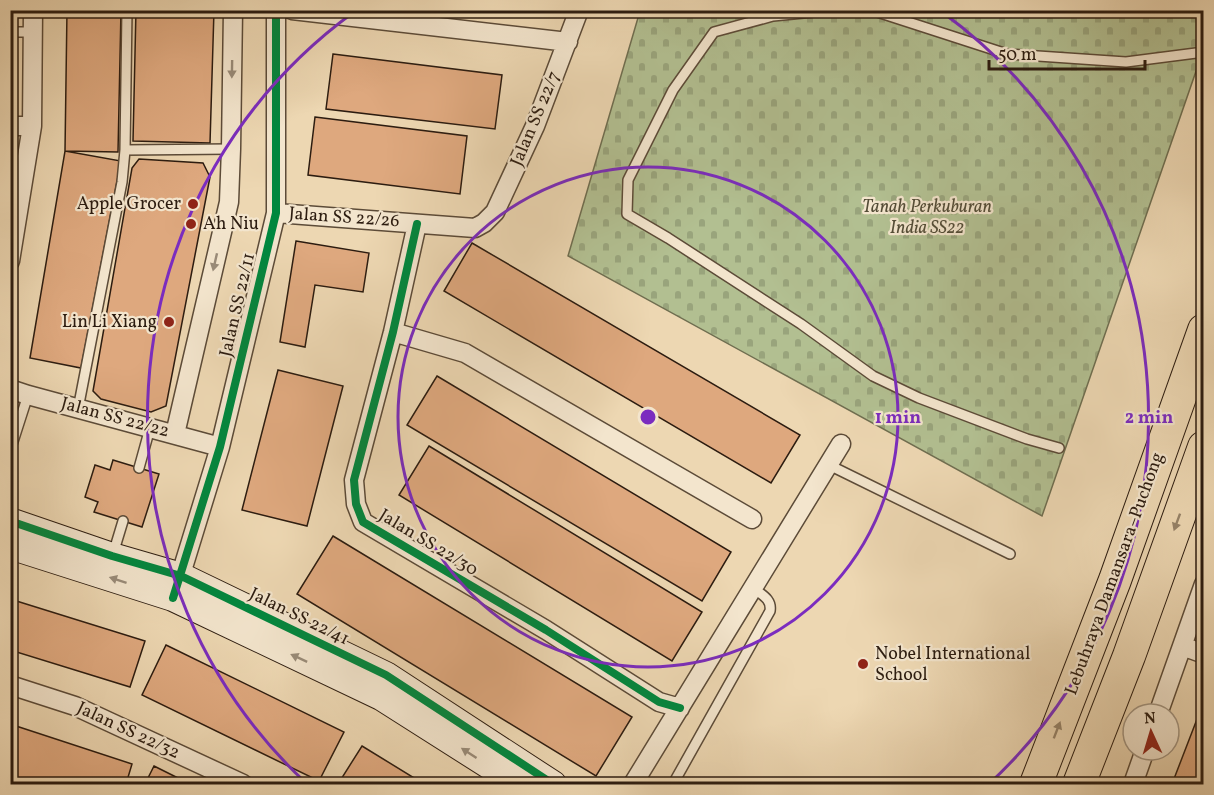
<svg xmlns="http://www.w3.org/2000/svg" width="1214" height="795" viewBox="0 0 1214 795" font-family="Vollkorn,serif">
	<defs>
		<pattern id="cemetery-stones" width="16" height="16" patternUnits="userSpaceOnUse" patternTransform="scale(1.5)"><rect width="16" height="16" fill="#b2bf91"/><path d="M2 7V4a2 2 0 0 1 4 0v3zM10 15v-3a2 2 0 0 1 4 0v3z" fill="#99a47c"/></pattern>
	</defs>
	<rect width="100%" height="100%" fill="#edd7b2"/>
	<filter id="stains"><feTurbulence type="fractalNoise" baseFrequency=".00333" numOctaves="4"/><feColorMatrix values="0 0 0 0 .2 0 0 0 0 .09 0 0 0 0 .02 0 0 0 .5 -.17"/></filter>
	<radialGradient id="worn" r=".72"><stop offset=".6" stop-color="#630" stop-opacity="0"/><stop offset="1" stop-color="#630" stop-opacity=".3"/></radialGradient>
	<path fill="url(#cemetery-stones)" stroke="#6f6e50" stroke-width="1.5" d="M640 11H1203V51L1042 516 568 256Z"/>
	<path fill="#dea87e" stroke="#2c1c10" stroke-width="1.5" d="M67 10H121L118 152 65 151Z
		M136 10H214L210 143 133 141Z
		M333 54 502 75 495 129 326 109Z
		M315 117 467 136 460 194 308 175Z
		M65 151 121 161 81 368 30 358Z
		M139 159 203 163 210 177 166 406 151 412 101 399 93 391 132 168Z
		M296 241 369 253 363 292 315 285 305 347 280 342Z
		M472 243 800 435 771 483 444 291Z
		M278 370 343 386 307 526 242 510Z
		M437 376 731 552 702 601 407 425Z
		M429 446 702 612 672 661 399 495Z
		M113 460 159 474 142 527 94 512 98 502 85 497 95 465 110 470Z
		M333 536 632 717 596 776 297 594Z
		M10 599 145 641 130 687 10 650Z
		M166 645 344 732 319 781 142 695Z
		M1204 701V784H1172Z
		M10 724 132 764 126 784H17L10 782Z
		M362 746 424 784H338Z
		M154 766 190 784H145Z"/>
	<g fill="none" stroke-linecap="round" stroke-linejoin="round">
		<defs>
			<path id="lane" d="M834 10 773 16 714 32 673 90 628 180 627 214 668 238 801 324 873 376 919 398 1027 439 1059 448
				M871 10 1007 54 1126 62 1204 52
				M10 32H33
				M125 150 231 149
				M78 409 122 182 125 150 127 10
				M10 451 28 395
				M829 465 1010 554
				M139 468 150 428
				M113 554 123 521
				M673 784 770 611C772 599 762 595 753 588"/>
			<path id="street" d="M292 10 568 42
				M10 126H32
				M276 213 475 228 484 223 495 212 535 126 579 10
				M417 224 393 332 354 480 356 504 363 522 546 630 659 702 680 708
				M10 261 32 126 33 10
				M393 332 465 353 752 519
				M10 389 28 395 220 447
				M175 434 229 202 231 149 233 10
				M177 587 220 447 276 213V10
				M1182 646 1204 654
				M10 685 75 706 243 784
				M1158 714 1204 584
				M633 784 841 444
				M1133 784 1145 750"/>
			<path id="secondary" d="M10 521 112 556 181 576 386 675 553 784
				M10 546 173 598 381 697 518 784"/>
			<path id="highway" d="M1036 784 1115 580 1204 330
				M1079 784 1129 656 1204 447"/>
		</defs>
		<use href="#lane" stroke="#5c4b38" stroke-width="12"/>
		<use href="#street" stroke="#5c4b38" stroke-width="21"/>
		<use href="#secondary" stroke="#2c1c10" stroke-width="28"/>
		<use href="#highway" stroke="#2c1c10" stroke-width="34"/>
		<use href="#lane" stroke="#f3e5cd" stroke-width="9"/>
		<use href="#street" stroke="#f3e5cd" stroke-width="18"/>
		<use href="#secondary" stroke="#f3e5cd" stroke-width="26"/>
		<use href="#highway" stroke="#edd7b2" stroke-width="32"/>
		<defs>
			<path id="cycleway" d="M417 224 393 332 354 480 356 504 363 522 546 630 659 702 680 708
				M10 521 112 556 181 576 386 675 553 784
				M173 598 220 447 276 213V10"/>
		</defs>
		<use href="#cycleway" stroke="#f3e5cd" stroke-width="11"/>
		<use href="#cycleway" stroke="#00873e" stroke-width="8"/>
	</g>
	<defs><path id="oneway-solid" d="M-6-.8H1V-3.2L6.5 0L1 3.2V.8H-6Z" transform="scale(1.5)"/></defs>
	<g fill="#998b78">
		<use href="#oneway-solid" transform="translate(232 69) rotate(91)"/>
		<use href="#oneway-solid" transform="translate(215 262) rotate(103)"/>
		<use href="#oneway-solid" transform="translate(118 580) rotate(-162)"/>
		<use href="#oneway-solid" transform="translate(299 658) rotate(-155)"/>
		<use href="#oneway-solid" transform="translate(469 753) rotate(-147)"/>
	</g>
	<g fill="#968369">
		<use href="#oneway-solid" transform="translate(1177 522) rotate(110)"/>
		<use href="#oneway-solid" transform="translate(1057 730) rotate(-69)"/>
	</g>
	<g fill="none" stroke="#7b2cbf" stroke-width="3">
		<circle cx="648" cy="417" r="250"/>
		<path d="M306 783A501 501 0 0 1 354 12M942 12A501 501 0 0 1 990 783"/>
	</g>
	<g fill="#8f2418" stroke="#f3e5cd" stroke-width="2">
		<circle cx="193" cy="204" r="6"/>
		<circle cx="191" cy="224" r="6"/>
		<circle cx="169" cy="322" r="6"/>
		<circle cx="863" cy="664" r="6"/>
	</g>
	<g text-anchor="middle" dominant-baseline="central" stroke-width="4.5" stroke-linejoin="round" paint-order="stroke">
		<g font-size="18" fill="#2c1c10" stroke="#f3e5cd">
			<text transform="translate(536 119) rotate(-67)">Jalan SS 22/7</text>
			<text transform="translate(344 218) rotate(4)">Jalan SS 22/26</text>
			<text transform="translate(238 305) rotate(-77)">Jalan SS 22/11</text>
			<text transform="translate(115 418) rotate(15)">Jalan SS 22/22</text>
			<text transform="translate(428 543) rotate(31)">Jalan SS 22/30</text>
			<text transform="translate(1115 574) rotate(-70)">Lebuhraya Damansara–Puchong</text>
			<text transform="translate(299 617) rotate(26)">Jalan SS 22/41</text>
			<text transform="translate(128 731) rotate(25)">Jalan SS 22/32</text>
		</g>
		<g font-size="18" fill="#2c1c10" stroke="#f3e5cd" text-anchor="end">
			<text x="181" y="204">Apple Grocer</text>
			<text x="203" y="224" text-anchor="start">Ah Niu</text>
			<text x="157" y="322">Lin Li Xiang</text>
			<text x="875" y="654" text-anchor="start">Nobel International<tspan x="875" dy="21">School</tspan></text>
		</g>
		<g font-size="18" font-style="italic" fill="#544d37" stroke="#f3e5cd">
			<text x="927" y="207">Tanah Perkuburan<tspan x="927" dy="21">India SS22</tspan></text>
		</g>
	</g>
	<circle cx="648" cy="417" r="9" fill="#7b2cbf" stroke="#f3e5cd" stroke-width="3"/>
	<g font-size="18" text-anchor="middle" font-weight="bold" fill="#7b2cbf" stroke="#f3e5cd" stroke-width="4.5" stroke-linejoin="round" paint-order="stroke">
		<text x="898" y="423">1 min</text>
		<text x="1149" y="423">2 min</text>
	</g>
	<rect width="1214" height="795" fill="none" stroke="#edd7b2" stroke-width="36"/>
	<rect x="12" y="12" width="1190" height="771" fill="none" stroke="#2c1c10" stroke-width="3"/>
	<rect x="18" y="18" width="1178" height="759" fill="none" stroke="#2c1c10" stroke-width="1.5"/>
	<g transform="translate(1151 732) rotate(356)"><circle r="28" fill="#f3e5cd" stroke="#a39581" stroke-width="1.5"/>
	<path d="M0-4.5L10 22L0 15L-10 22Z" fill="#8f2418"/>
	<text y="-9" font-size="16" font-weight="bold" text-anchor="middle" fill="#2c1c10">N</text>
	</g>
	<path d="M989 60v9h156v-9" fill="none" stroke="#2c1c10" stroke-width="3"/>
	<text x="998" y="60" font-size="18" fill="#2c1c10" stroke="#f3e5cd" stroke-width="4.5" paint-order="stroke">50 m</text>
	<rect width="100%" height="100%" filter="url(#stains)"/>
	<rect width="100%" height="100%" fill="url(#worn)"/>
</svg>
